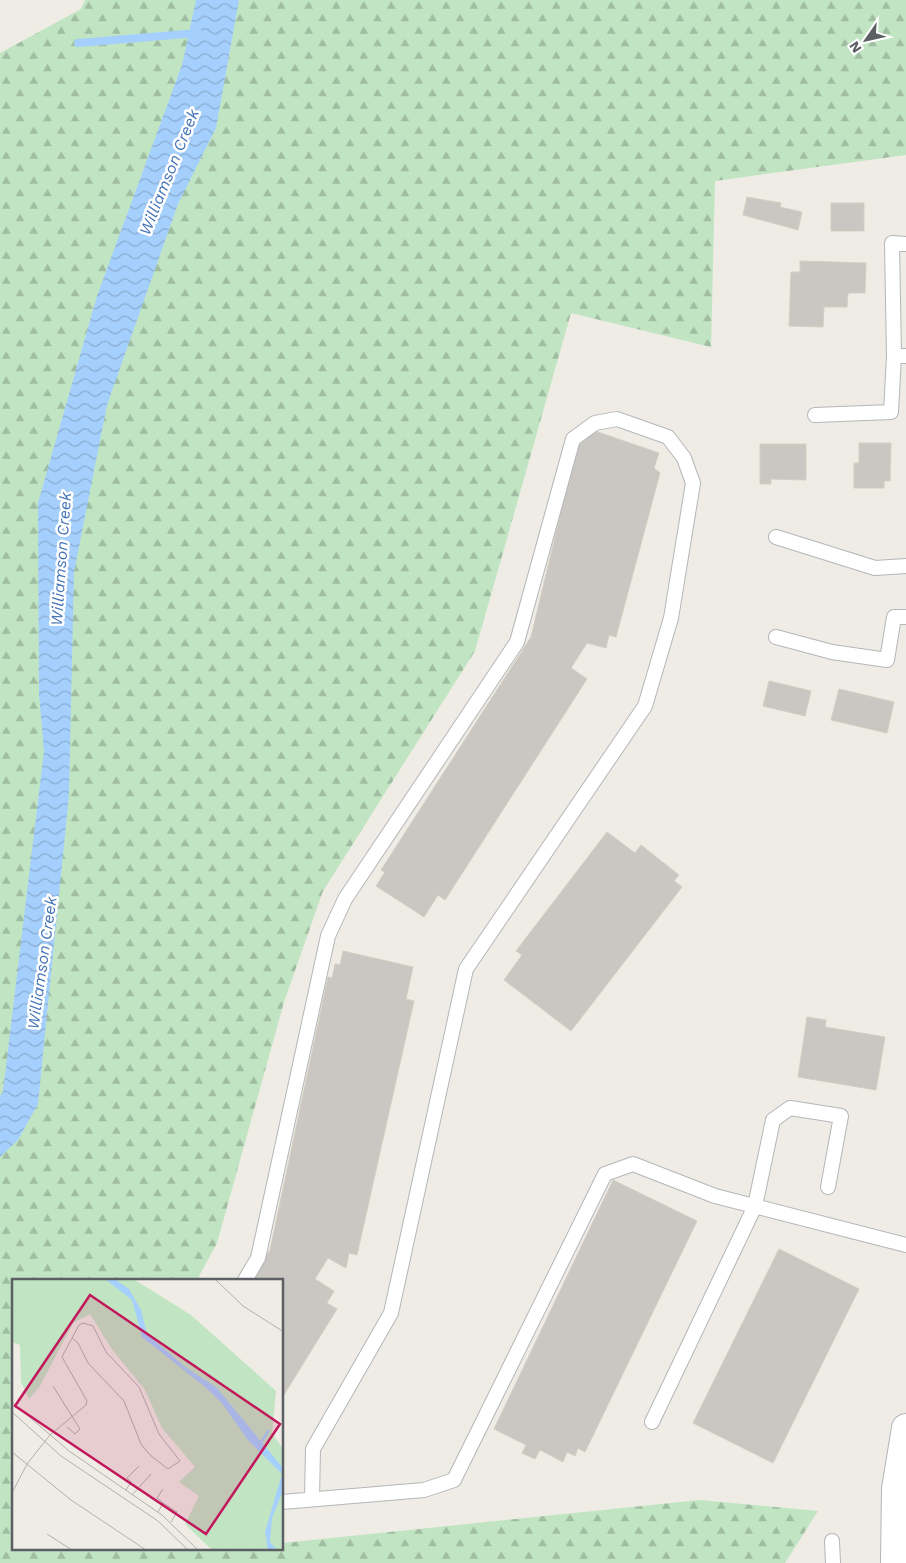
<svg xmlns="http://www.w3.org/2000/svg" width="906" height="1563" viewBox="0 0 906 1563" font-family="'Work Sans',sans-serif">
	<defs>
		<pattern id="forest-firs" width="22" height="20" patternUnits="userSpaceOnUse" patternTransform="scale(1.25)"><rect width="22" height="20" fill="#c1e5c3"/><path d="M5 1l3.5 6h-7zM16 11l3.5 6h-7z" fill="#a0bda2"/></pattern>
		<pattern id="water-waves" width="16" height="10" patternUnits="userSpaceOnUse" patternTransform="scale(1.25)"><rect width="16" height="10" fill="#a5d0fd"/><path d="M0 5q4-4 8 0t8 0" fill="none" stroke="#8aacd0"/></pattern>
	</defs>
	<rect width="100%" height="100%" fill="#eeece4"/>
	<path fill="url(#forest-firs)" d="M85 0H906V155L715 181 711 347 571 313 475 651 323 891 284 1002 217 1243 197 1280H14V1549H282L283 1543 700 1500 818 1511 785 1563H0V53L81 9Z"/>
	<path fill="url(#water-waves)" d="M196 0H239L216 128 178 204 107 405 74 572 69 795 38 1104 18 1140 0 1157V1096L3 1091 44 751 39 694 38 503 97 296 182 65Z"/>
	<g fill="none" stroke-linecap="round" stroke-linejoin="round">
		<path stroke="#a5d0fd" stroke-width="8" d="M78 43 198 33"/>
	</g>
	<path fill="#cac6c1" stroke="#d3cfc2" d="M747 197 781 203 780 207 802 212 798 230 743 215Z
		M831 203H864V231H831Z
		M800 261 866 263 865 293H848L847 307H824L823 327 789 326 791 272H800Z
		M592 430 659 453 654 468 660 473 616 637 609 635 606 648 587 643 571 668 587 679 445 900 438 895 424 917 376 886 385 872 381 870 531 637 577 445 581 444 585 435 589 437Z
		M859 443H891L890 481H884V488H854V463H859Z
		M760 444H806V480L771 479V484H760Z
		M769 681 811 691 805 716 763 706Z
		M839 689 894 702 887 733 831 720Z
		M607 832 635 853 641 845 679 875 674 881 682 887 571 1031 504 980 522 955 516 951Z
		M343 951 413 967 406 999 414 1001 357 1255 349 1253 346 1268 328 1258 315 1279 334 1291 327 1303 337 1309 282 1398V1280H251L270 1250 328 977 332 978 335 964 340 965Z
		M807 1017 826 1020 825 1027 885 1037 876 1090 798 1077Z
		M613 1180 697 1221 585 1452 578 1448 575 1456 567 1452 563 1462 540 1450 535 1459 522 1453 526 1445 494 1429Z
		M779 1249 859 1289 773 1463 693 1423Z"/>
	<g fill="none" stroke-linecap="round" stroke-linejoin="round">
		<defs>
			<path id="service" d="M894 356 892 243 906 244
				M815 415 891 412 894 356H906
				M776 537 875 568 906 566
				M776 637 832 652 887 660 894 617H906
				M245 1280 258 1258 328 936 345 899 517 642 573 439 595 423 617 419 668 437 684 458 693 483 671 618 645 706 466 969 391 1313 313 1449 312 1499
				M652 1422 755 1206 773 1120 790 1108 841 1116 828 1187
				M282 1502 424 1490 454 1480 605 1174 633 1164 715 1196 906 1245
				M832 1541 833 1563"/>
			<path id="secondary" d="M895 1563 896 1489 906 1428"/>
		</defs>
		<use href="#service" stroke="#b4b6ba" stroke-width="16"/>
		<use href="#secondary" stroke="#b3b6bb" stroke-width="30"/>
		<use href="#service" stroke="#fff" stroke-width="14"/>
		<use href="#secondary" stroke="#fff" stroke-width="28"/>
	</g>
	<g text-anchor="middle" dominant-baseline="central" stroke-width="5" stroke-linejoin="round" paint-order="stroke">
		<g font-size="16" font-style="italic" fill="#4474b7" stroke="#fff">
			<text transform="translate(169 172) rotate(-68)">Williamson Creek</text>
			<text transform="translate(61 559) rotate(-86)">Williamson Creek</text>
			<text transform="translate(42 963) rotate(-82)">Williamson Creek</text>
		</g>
	</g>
	<g transform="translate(12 1279)">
		<rect width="271" height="271" fill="#eeece4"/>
		<path d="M0 1H123L179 36 264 112 260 154 271 170V271H200L173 245 187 217 167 203 183 188 150 149 133 111 99 69 78 35 61 44 28 107 17 120 9 103 8 66 0 63Z" fill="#c1e5c3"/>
		<path d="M94 1H104L117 10 129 31 135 55 173 88 204 108 271 189V211L260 239 258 263 265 271H256L253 253 270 195 235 160 210 124 192 107 130 58 120 21Z" fill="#a5d0fd"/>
		<path fill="none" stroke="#a5d0fd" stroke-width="2.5" d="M248 165 257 151"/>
		<path fill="none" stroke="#b0b0ad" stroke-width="1" d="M204 1 231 27 272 53M41 107 68 150 63 155 55 148M0 123 57 172 150 236 186 271M0 133 49 177 146 242 176 271M0 173 59 221 134 271M114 211 119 203 115 199 127 187M0 214 15 185 38 156 74 126 75 122 50 78 52 74 67 46 71 44 81 47 94 73 127 108 147 155 168 182 156 190 138 176 129 165 112 122 76 84 66 64 60 59M120 216 139 195M151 224 165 233 159 243M146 233 151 224 145 219 151 210M35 255 60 271"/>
		<path fill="#c2185b" fill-opacity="0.15" stroke="#c2185b" stroke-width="2.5" d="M78 16 268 145 194 255 3 127Z"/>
		<rect width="271" height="271" fill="none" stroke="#5c5f64" stroke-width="2.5"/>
	</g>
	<g transform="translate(866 40) rotate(236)" stroke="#ffffff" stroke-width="4" paint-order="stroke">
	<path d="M0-4L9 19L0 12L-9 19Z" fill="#5c5f64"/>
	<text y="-8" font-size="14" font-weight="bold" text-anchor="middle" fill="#5c5f64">N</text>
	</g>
</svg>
